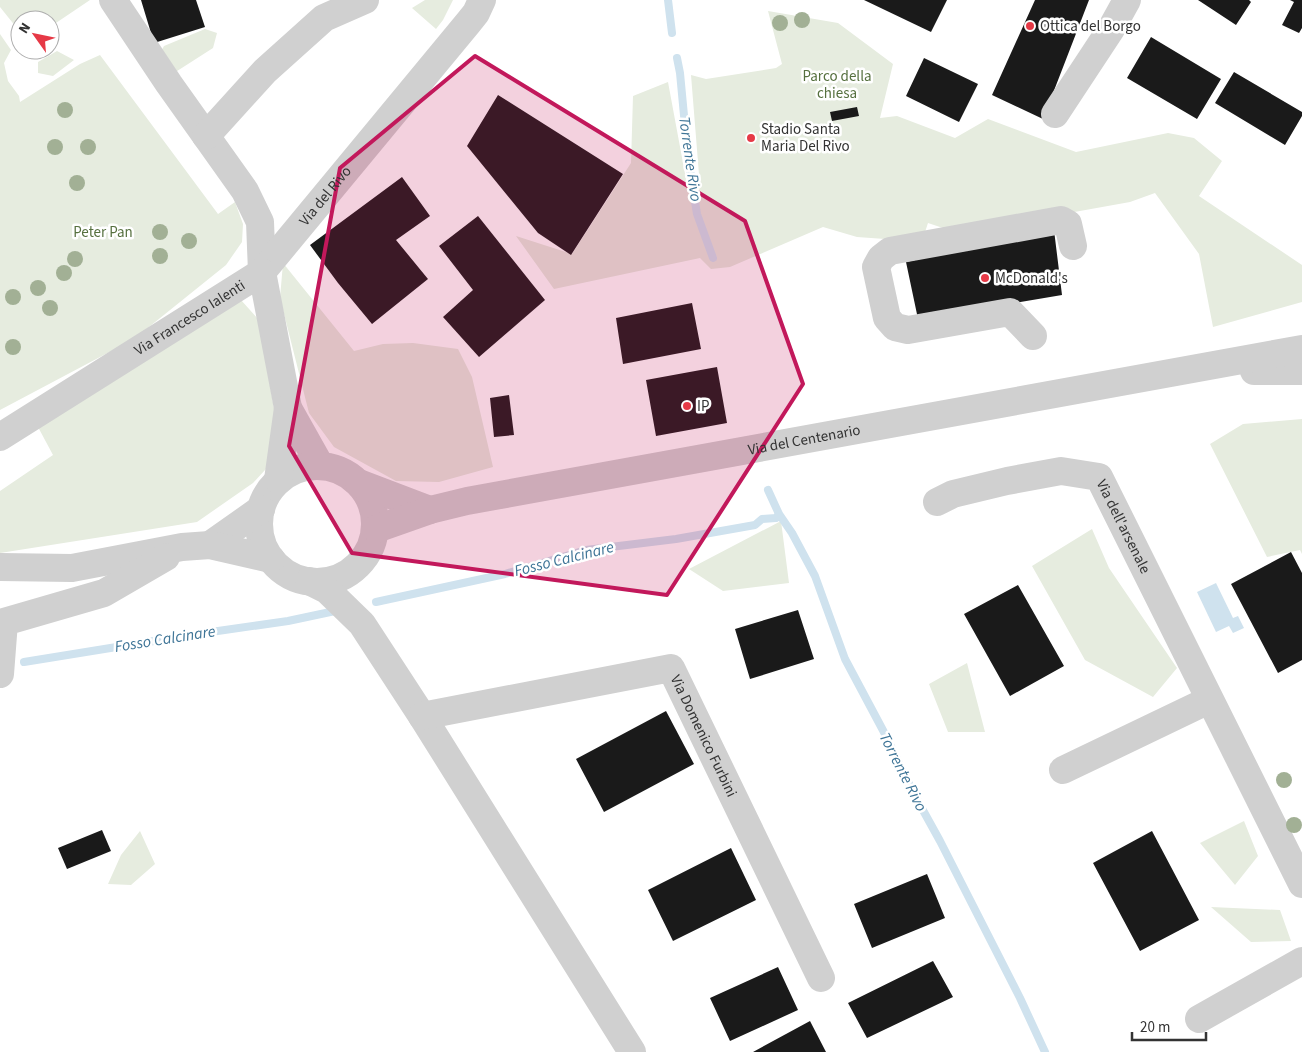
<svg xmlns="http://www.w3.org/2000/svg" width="1302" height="1052" viewBox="0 0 1302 1052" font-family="'Source Sans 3',sans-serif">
	<rect width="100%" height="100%" fill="#fff"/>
	<path fill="#e6ecdf" d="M0 0H90L50 27V20H20V32L0 7Z
		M425 0H453L443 20 436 29 412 8Z
		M768 11 838 23 893 64 880 118 897 116 955 138 988 119 1076 152 1168 133 1194 138 1222 161 1199 196 1302 265V302L1213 327 1199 254 1155 193 1130 202 958 233 928 223 925 232 885 239 857 237 823 227 730 267 711 269 700 258 554 289 516 236 572 254 631 163 633 96 668 82 688 190 700 187 691 75 706 79 776 68 782 64Z
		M205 29 217 33 213 48 174 73 158 57 164 46Z
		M0 34 11 50 4 63 8 81 19 96 20 102 80 64 100 55 218 214 235 202 243 224 242 242 226 265 134 339 0 410Z
		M57 51 74 60 53 76 38 73V62Z
		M283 263 354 351 383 344 413 343 458 349 472 377 493 467 439 482 396 481 334 447 309 413 280 298Z
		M241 300 258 319 279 436 276 458 253 483 197 522 0 553V491L53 455 38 427Z
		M1302 419V554L1300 550 1267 557 1210 444 1243 424Z
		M781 521 789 583 723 591 689 569Z
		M1092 529 1109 568 1177 668 1153 697 1085 660 1032 566Z
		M967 663 985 732H948L929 684Z
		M1244 821 1258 856 1235 885 1200 843Z
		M140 831 155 864 131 885 108 884 121 855Z
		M1211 907 1280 910 1291 941 1251 942Z"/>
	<path fill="#cfe2ee" d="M1216 583 1233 618 1238 616 1244 628 1233 633 1229 626 1216 632 1197 592Z"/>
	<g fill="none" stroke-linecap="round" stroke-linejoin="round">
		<path stroke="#cfe2ee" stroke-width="8" d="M668 0 672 33
			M677 58 680 73 688 158 697 214 713 258
			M768 490 779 514 792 533 815 576 845 659 886 736 914 794 940 841 1020 998 1045 1052
			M376 602 505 574 586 550 676 539 755 525 762 519 776 518 779 514
			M24 662 197 634 288 621 335 611"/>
	</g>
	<path fill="#1a1a1a" d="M141 0H196L205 27 154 43Z
		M864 0H947L931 32Z
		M1035 0H1089L1043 119 992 95Z
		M1198 0H1249L1251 2 1236 25Z
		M1290 0H1302V28L1299 33 1282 25 1294 2Z
		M1151 37 1221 79 1197 119 1127 78Z
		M924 58 978 84 959 122 906 96Z
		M1234 72 1302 112V116L1285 145 1215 103Z
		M498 95 623 174 571 255 538 233 467 146Z
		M857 107 859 116 832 121 830 112Z
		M402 177 430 216 396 240 428 279 372 324 338 283 310 245Z
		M478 216 545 300 479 357 443 317 473 290 439 246Z
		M1054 230 1062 295 918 319 906 262Z
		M692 303 701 349 623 364 616 318Z
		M717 367 727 423 656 436 646 380Z
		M509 395 514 435 494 437 490 398Z
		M1291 552 1302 573V660L1278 673 1231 584Z
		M1018 585 1064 666 1010 696 964 614Z
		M798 610 814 659 750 679 735 629Z
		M666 711 694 764 604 812 576 759Z
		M102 830 111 851 67 869 58 848Z
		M1152 831 1199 920 1140 951 1093 863Z
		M731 848 756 900 673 941 648 890Z
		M927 874 945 918 872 948 854 904Z
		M933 961 953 997 867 1038 848 1003Z
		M778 967 798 1010 730 1041 710 998Z
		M810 1021 826 1052H753Z"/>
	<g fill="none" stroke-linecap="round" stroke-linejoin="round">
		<g stroke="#d0d0d0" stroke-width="28">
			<path d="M113 0 169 84 245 191 260 222 262 272"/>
			<path d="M1055 114 1111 29 1127 0"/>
			<path d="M206 136 265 71 324 18 365 0"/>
			<path id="s1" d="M262 272 468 23 476 13 482 0"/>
			<path d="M1033 336 1010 312 908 330 895 327 887 318 876 267 881 258 890 251 1061 220 1068 224 1073 246"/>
			<path d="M1254 371H1302"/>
			<path id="s2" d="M0 437 262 272 288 408 320 465"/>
			<circle cx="317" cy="524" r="58"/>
			<path d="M278 480 288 408"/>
			<path d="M359 483 430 510"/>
			<path id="s3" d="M937 502 953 494 1007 481 1061 471 1099 477 1302 884"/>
			<path id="s4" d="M376 529 430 510 467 501 1302 349"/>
			<path d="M210 545 261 509"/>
			<path d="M0 567 72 568 182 547 210 545 271 559"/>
			<path d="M309 581 327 590 362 624 422 716 632 1052"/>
			<path d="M0 674 4 622 104 593 166 557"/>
			<path id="s5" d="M422 716 671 668 821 978"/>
			<path d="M1063 770 1209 700"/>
			<path d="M1199 1019 1302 961"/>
		</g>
	</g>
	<g fill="#a2b095">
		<circle cx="802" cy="20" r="8"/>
		<circle cx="780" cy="23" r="8"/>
		<circle cx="65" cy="110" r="8"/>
		<circle cx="55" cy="147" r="8"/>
		<circle cx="88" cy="147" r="8"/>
		<circle cx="77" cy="183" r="8"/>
		<circle cx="160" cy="232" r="8"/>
		<circle cx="189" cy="241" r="8"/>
		<circle cx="160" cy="256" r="8"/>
		<circle cx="75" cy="259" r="8"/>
		<circle cx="64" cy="273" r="8"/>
		<circle cx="38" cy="288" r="8"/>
		<circle cx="13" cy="297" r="8"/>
		<circle cx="50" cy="308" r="8"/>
		<circle cx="13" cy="347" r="8"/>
		<circle cx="1284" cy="780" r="8"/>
		<circle cx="1294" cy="825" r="8"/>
	</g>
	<path fill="#c2185b" fill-opacity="0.2" stroke="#c2185b" stroke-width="4" stroke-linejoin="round" d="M475 56 745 221 803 384 667 595 352 553 289 446 340 168Z"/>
	<g fill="#e63946" stroke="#fff" stroke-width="2">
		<circle cx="1030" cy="26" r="5"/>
		<circle cx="751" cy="138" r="5"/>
		<circle cx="985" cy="278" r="5"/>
		<circle cx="687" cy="406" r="5"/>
	</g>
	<g text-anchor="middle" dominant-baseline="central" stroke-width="5" stroke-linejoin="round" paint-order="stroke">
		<g font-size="15" fill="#333" stroke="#fff" text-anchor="start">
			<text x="1040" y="26">Ottica del Borgo</text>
			<text x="761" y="129">Stadio Santa<tspan x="761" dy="17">Maria Del Rivo</tspan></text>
			<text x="995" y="278">McDonald's</text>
			<text x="697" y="406">IP</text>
		</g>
		<g font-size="15" fill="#56703f" stroke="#fff">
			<text x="837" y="76">Parco della<tspan x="837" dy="17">chiesa</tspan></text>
			<text x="103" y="232">Peter Pan</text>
		</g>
		<g font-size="15" fill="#333" stroke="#fff">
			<text stroke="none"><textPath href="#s1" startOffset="99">Via del Rivo</textPath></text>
			<text stroke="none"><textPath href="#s2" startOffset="224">Via Francesco Ialenti</textPath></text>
			<text stroke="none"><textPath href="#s4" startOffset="438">Via del Centenario</textPath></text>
			<text stroke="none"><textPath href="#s3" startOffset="222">Via dell'arsenale</textPath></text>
			<text stroke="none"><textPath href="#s5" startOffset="329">Via Domenico Furbini</textPath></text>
		</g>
		<g font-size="16" font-style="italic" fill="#3f7597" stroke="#fff">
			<text transform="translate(690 159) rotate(82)">Torrente Rivo</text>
			<text transform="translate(564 559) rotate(-14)">Fosso Calcinare</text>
			<text transform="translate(165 639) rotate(-9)">Fosso Calcinare</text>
			<text transform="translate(903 772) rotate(63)">Torrente Rivo</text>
		</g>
	</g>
	<g transform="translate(35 35) rotate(303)"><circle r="24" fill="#ffffff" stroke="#adadad"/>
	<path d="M0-4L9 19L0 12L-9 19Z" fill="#e63946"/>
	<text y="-8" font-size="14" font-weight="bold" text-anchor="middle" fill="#333333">N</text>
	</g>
	<path d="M1132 1032v8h74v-8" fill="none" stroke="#333333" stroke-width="2.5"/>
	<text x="1140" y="1032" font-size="15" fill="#333333" stroke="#ffffff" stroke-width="4" paint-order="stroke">20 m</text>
</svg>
